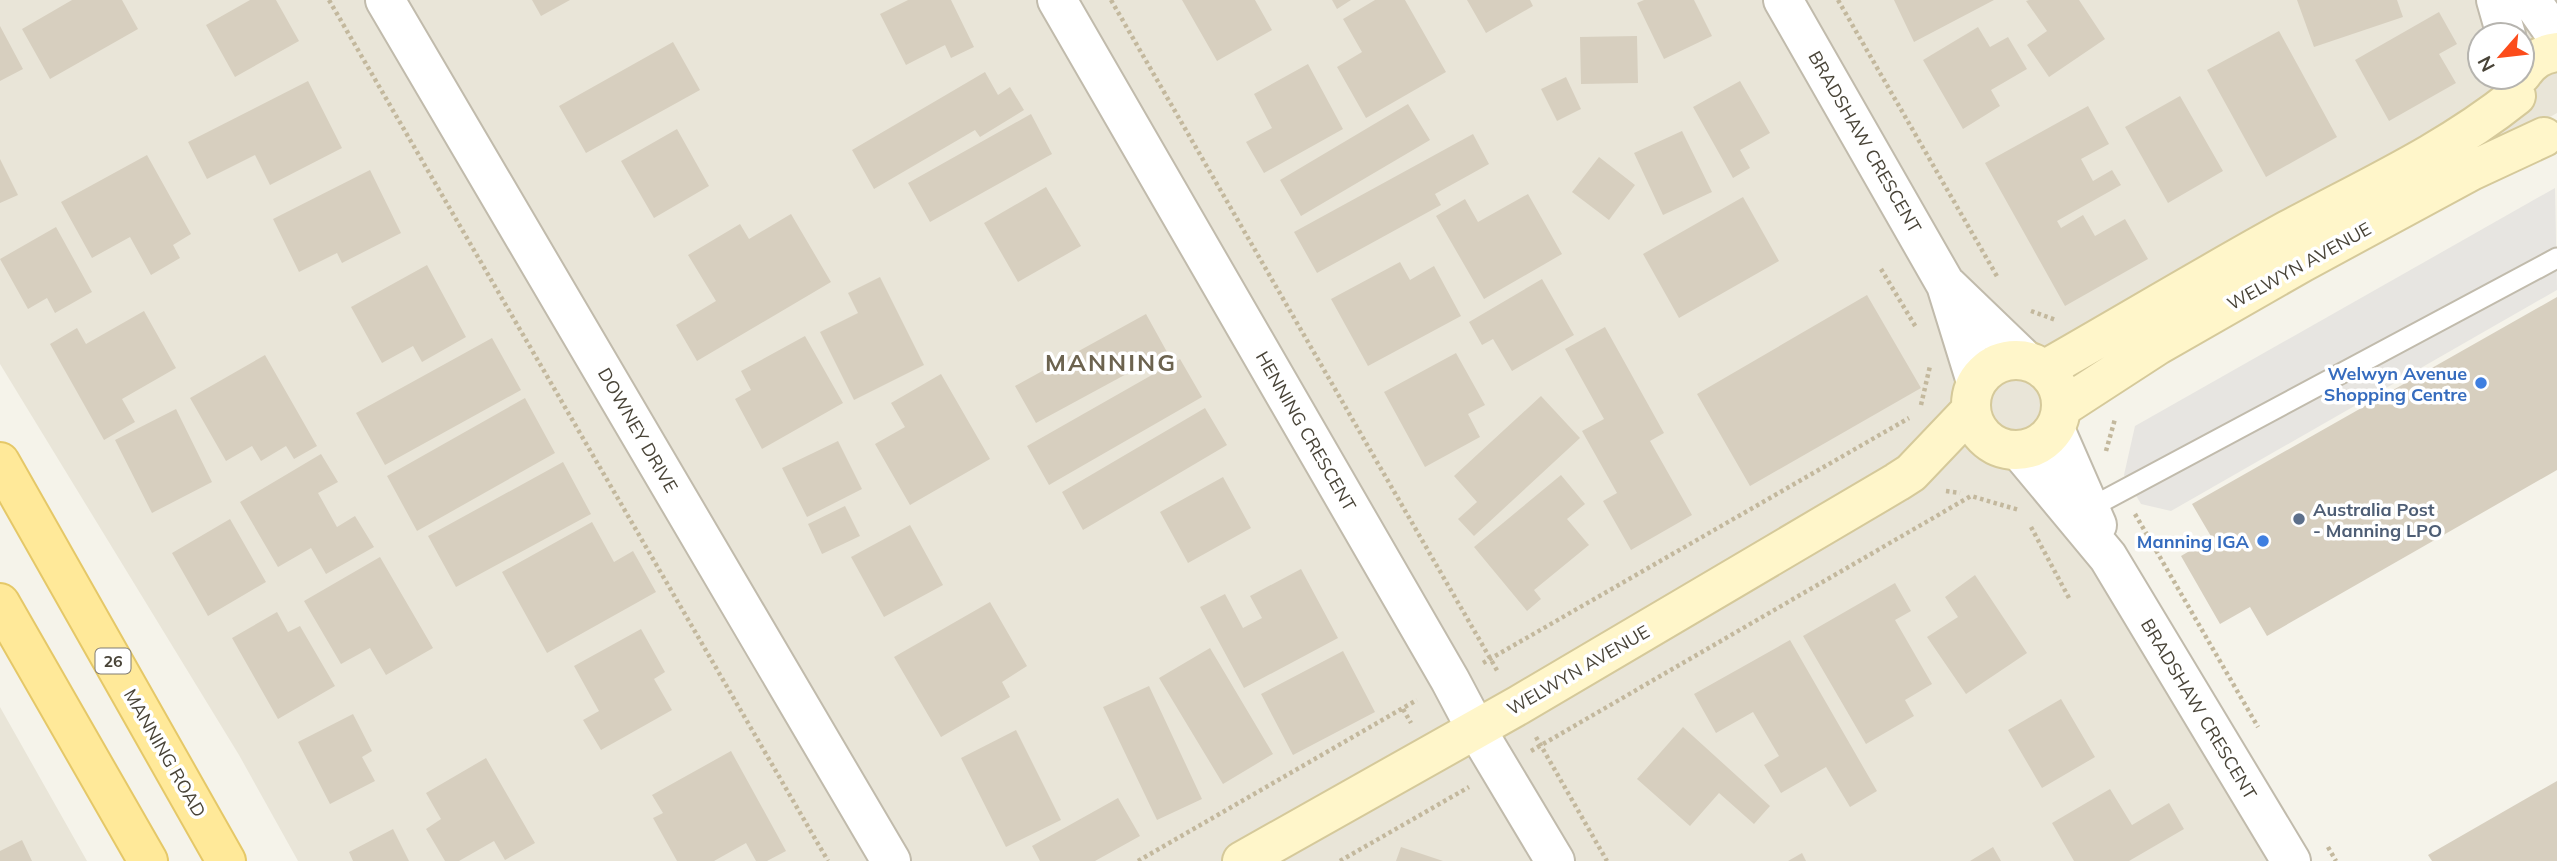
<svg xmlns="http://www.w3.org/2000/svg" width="2557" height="861" viewBox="0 0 2557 861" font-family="Mulish,sans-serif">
	<rect width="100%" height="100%" fill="#f5f3ea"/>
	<path fill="#e9e5d8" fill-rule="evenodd" d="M0 0H2557V113L2041 407 2305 861H298L239 755 0 364ZM2480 35H2522V77H2480Z
		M0 707 87 861H0Z"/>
	<path fill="#e7e5e1" d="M2555 188 2557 290 2171 511 2141 504 2124 475 2135 426Z"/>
	<path fill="#d7cfbf" d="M72 0H122L138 29 50 79 22 29Z
		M250 0H276L299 41 235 77 206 25Z
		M532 0H570L541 16Z
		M908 0H951L974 47 951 58 945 45 906 65 880 14Z
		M1182 0H1255L1272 30 1217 61Z
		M1332 0H1351L1337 9Z
		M1375 0H1405L1446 72 1366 118 1337 67 1362 52 1343 19Z
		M1467 0H1530L1533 6 1486 33Z
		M1644 0H1694L1712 36 1664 59 1637 3Z
		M1894 0H1994L1914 42Z
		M2029 0H2079L2105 39 2049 77 2027 45 2047 31 2026 1Z
		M2297 0H2397L2403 17 2314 47Z
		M2439 12 2457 44 2439 54 2456 83 2389 121 2355 60Z
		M0 26 23 69 0 81Z
		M1978 27 1990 47 2008 37 2027 69 1991 90 2000 106 1963 129 1923 60Z
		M2279 31 2337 137 2266 177 2207 70Z
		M1637 36 1638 83 1581 84 1580 37Z
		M673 42 700 90 586 153 559 106Z
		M1308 64 1343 129 1264 173 1246 142 1272 128 1254 94Z
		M985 72 998 95 1010 87 1024 110 980 137 975 130 874 189 852 150Z
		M1566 77 1581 109 1557 121 1541 89Z
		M308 81 342 148 270 185 255 155 207 179 188 142Z
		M1740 81 1770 133 1740 150 1750 168 1733 178 1693 107Z
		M2180 96 2223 171 2168 203 2125 127Z
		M1408 104 1430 140 1301 216 1280 180Z
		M2088 106 2109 144 2081 159 2093 181 2112 170 2121 185 2057 221 2061 228 2083 215 2095 236 2125 219 2148 259 2065 306 1985 163Z
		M1031 114 1052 154 930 222 908 183Z
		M677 129 709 186 654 218 621 161Z
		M1682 131 1712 192 1663 215 1634 153Z
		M1473 134 1489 164 1435 194 1441 205 1317 273 1294 232Z
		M147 155 191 234 173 245 180 258 151 275 130 237 92 258 61 202Z
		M1599 157 1635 185 1609 220 1572 192Z
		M0 159 18 195 0 203Z
		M370 170 401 233 342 263 337 253 299 272 273 219Z
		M1046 187 1081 246 1018 282 984 223Z
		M1528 194 1562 254 1484 299 1436 216 1465 199 1478 222Z
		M1743 197 1779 261 1679 318 1643 254Z
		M791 214 831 282 697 361 676 325 716 301 688 255 740 224 749 239Z
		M56 227 92 292 55 313 47 298 28 309 0 259Z
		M1400 262 1410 280 1434 266 1461 316 1368 366 1331 299Z
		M427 265 466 337 422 362 413 346 382 363 351 307Z
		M880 277 924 365 854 400 820 332 858 313 848 293Z
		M1542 279 1574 335 1512 371 1493 339 1482 345 1469 322Z
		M1867 295 1921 388 1750 486 1697 394Z
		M2557 297V470L2267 636 2250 607 2220 624 2181 556 2212 538 2192 504Z
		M144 311 176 368 122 399 135 422 104 440 50 344 77 328 86 344Z
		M1146 314 1167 352 1036 423 1015 386Z
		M1605 327 1664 433 1650 441 1692 515 1631 550 1603 501 1617 493 1582 431 1604 419 1565 349Z
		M805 336 843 403 762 449 735 399 751 390 741 371Z
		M492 338 521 390 385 465 356 413Z
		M1456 353 1485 405 1468 414 1480 437 1425 467 1384 392Z
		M265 355 317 446 294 459 286 446 261 461 252 446 226 461 190 398Z
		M1180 359 1202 397 1049 485 1027 446Z
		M941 374 990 459 910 505 875 444 905 427 891 403Z
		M1541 396 1580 438 1474 536 1458 519 1477 502 1454 476Z
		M525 398 555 453 417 531 387 476Z
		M1205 408 1227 445 1083 530 1062 492Z
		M176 409 212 482 152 513 115 440Z
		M838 441 862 489 807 517 782 468Z
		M321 454 338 482 318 493 337 527 355 516 374 547 326 574 311 548 278 567 240 502Z
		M563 462 591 514 456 587 428 536Z
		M1561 475 1585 504 1567 519 1589 545 1534 590 1541 599 1527 611 1474 547Z
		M1223 477 1251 528 1188 563 1160 512Z
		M845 506 860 536 822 554 808 524Z
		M230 519 266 582 208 616 172 553Z
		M592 522 614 562 633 551 656 592 547 653 502 572Z
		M910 525 943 585 884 617 851 557Z
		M380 557 433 648 386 675 370 648 341 664 304 601Z
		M1301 569 1338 638 1244 688 1200 607 1225 594 1243 628 1262 618 1250 596Z
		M1975 575 2027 653 1966 694 1927 637 1958 617 1945 597Z
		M1895 583 1911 611 1895 620 1932 684 1905 700 1914 716 1866 744 1803 636Z
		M990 602 1027 666 1002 682 1010 697 941 737 894 657Z
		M277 612 288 632 300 626 335 686 278 719 232 638Z
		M641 629 665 672 654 679 672 710 601 750 583 720 599 711 574 666Z
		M1790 640 1877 791 1850 807 1826 767 1781 793 1764 765 1779 756 1753 712 1716 733 1694 694Z
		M1210 648 1273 754 1223 784 1159 678Z
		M1343 651 1375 712 1293 755 1261 694Z
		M1149 686 1202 799 1157 820 1103 707Z
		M2061 699 2095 757 2042 788 2008 730Z
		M353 714 372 751 362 757 375 781 330 804 298 742Z
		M1683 727 1770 806 1754 824 1719 793 1690 826 1637 779Z
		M1016 730 1061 820 1006 847 961 758Z
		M731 751 786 851 767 861H756L746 843 714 861H677L653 818 663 813 652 795Z
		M486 758 535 843 505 860 494 841 459 861H445L426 829 441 819 426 793Z
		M2557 781V861H2432L2428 855Z
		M2110 789 2132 825 2169 803 2184 829 2129 861H2074L2052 823Z
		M1118 798 1140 836 1095 861H1040L1032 846Z
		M393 829 409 861H353L349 852Z
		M22 840 32 861H0V851Z
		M1401 847 1443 861H1396Z
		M1993 847 2001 861H1970Z
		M1802 853 1806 861H1788Z"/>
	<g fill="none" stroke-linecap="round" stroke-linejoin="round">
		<defs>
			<path id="lane" d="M2090 508 2557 258"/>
			<path id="street" d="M385 0 891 861
				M1057 0 1450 680 1476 729 1555 861
				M1783 0 1946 285 1976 382
				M2496 0 2506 35
				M2531 0 2557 37
				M1948 286 2025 360
				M2055 429 2097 525
				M2019 450 2108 557 2291 861"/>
			<path id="secondary" d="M2522 74C2531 61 2541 54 2557 52
				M1971 405a45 45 0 1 1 90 0a45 45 0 1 1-90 0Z
				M2044 370C2125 324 2206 275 2288 230 2366 188 2446 152 2516 96
				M2061 408 2158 345 2303 262 2471 171 2544 137
				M1242 861 1519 705 1897 482 1911 473 1971 410"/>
			<path id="primary" d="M0 462 226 861
				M0 603 148 861"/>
		</defs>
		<use href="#lane" stroke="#c1bbac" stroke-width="23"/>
		<use href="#street" stroke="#c1bbac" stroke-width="42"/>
		<use href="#secondary" stroke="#d5c99a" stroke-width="42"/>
		<use href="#primary" stroke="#e5c868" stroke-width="42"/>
		<path stroke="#c3b89d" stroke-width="4.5" stroke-dasharray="3.5 3.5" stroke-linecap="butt" d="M329 0 828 861
			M1111 0 1498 672
			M1838 0 1998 278
			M1881 269 1917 329
			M2031 311 2056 320
			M1921 405 1930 366
			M2106 451 2115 419
			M1946 491 1960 493
			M2135 514 2258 727
			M2031 527 2069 598
			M1483 663 1909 418
			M1403 709 1411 723
			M1536 737 1607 861
			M1531 751 1971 496 2019 510
			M2328 847 2336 861
			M1138 861 1417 700
			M1340 861 1469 787"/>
		<use href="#lane" stroke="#fff" stroke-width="19"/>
		<use href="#street" stroke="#fff" stroke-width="38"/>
		<use href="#secondary" stroke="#fff6ca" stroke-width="38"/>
		<use href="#primary" stroke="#ffe999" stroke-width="38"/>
	</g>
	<g fill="#3f7fe0" stroke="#fff" stroke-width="2.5">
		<circle cx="2481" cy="383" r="7"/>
		<circle cx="2263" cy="541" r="7"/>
	</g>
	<circle fill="#5c6f8a" stroke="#fff" stroke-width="2.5" cx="2299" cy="519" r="7"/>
	<g text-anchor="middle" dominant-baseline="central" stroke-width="7" stroke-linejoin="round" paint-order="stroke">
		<rect fill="#fff" stroke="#807c74" stroke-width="2" x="95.5" y="648.5" width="35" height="25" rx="5"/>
		<g font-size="16" font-weight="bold" fill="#494438">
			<text x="113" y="661">26</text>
		</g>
		<g font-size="18" fill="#494438" stroke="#fff">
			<text transform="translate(1865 142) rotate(60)">BRADSHAW CRESCENT</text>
			<text transform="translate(2299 266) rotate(-29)">WELWYN AVENUE</text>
			<text transform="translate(638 430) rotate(60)">DOWNEY DRIVE</text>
			<text transform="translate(1306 431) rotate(60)">HENNING CRESCENT</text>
			<text transform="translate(1578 670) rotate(-30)">WELWYN AVENUE</text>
			<text transform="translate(2199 709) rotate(59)">BRADSHAW CRESCENT</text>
			<text transform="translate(165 753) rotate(60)">MANNING ROAD</text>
		</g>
		<g font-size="18" font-weight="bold" fill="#366cbe" stroke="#fff" text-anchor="end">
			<text x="2467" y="373">Welwyn Avenue<tspan x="2467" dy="21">Shopping Centre</tspan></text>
			<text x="2249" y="541">Manning IGA</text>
		</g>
		<g font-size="18" font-weight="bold" fill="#4e5e75" stroke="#fff" text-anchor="start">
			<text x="2313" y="509">Australia Post<tspan x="2313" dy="21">- Manning LPO</tspan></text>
		</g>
		<g font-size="24" font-weight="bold" letter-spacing="2" fill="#6c634f" stroke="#fff">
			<text x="1111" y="362">MANNING</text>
		</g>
	</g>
	<g transform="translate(2501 56) rotate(242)"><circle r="33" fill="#ffffff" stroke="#b6b4af" stroke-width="2"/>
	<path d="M0-5L12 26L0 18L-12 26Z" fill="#fc4c1b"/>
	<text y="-10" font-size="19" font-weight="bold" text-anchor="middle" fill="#494438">N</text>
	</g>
</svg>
